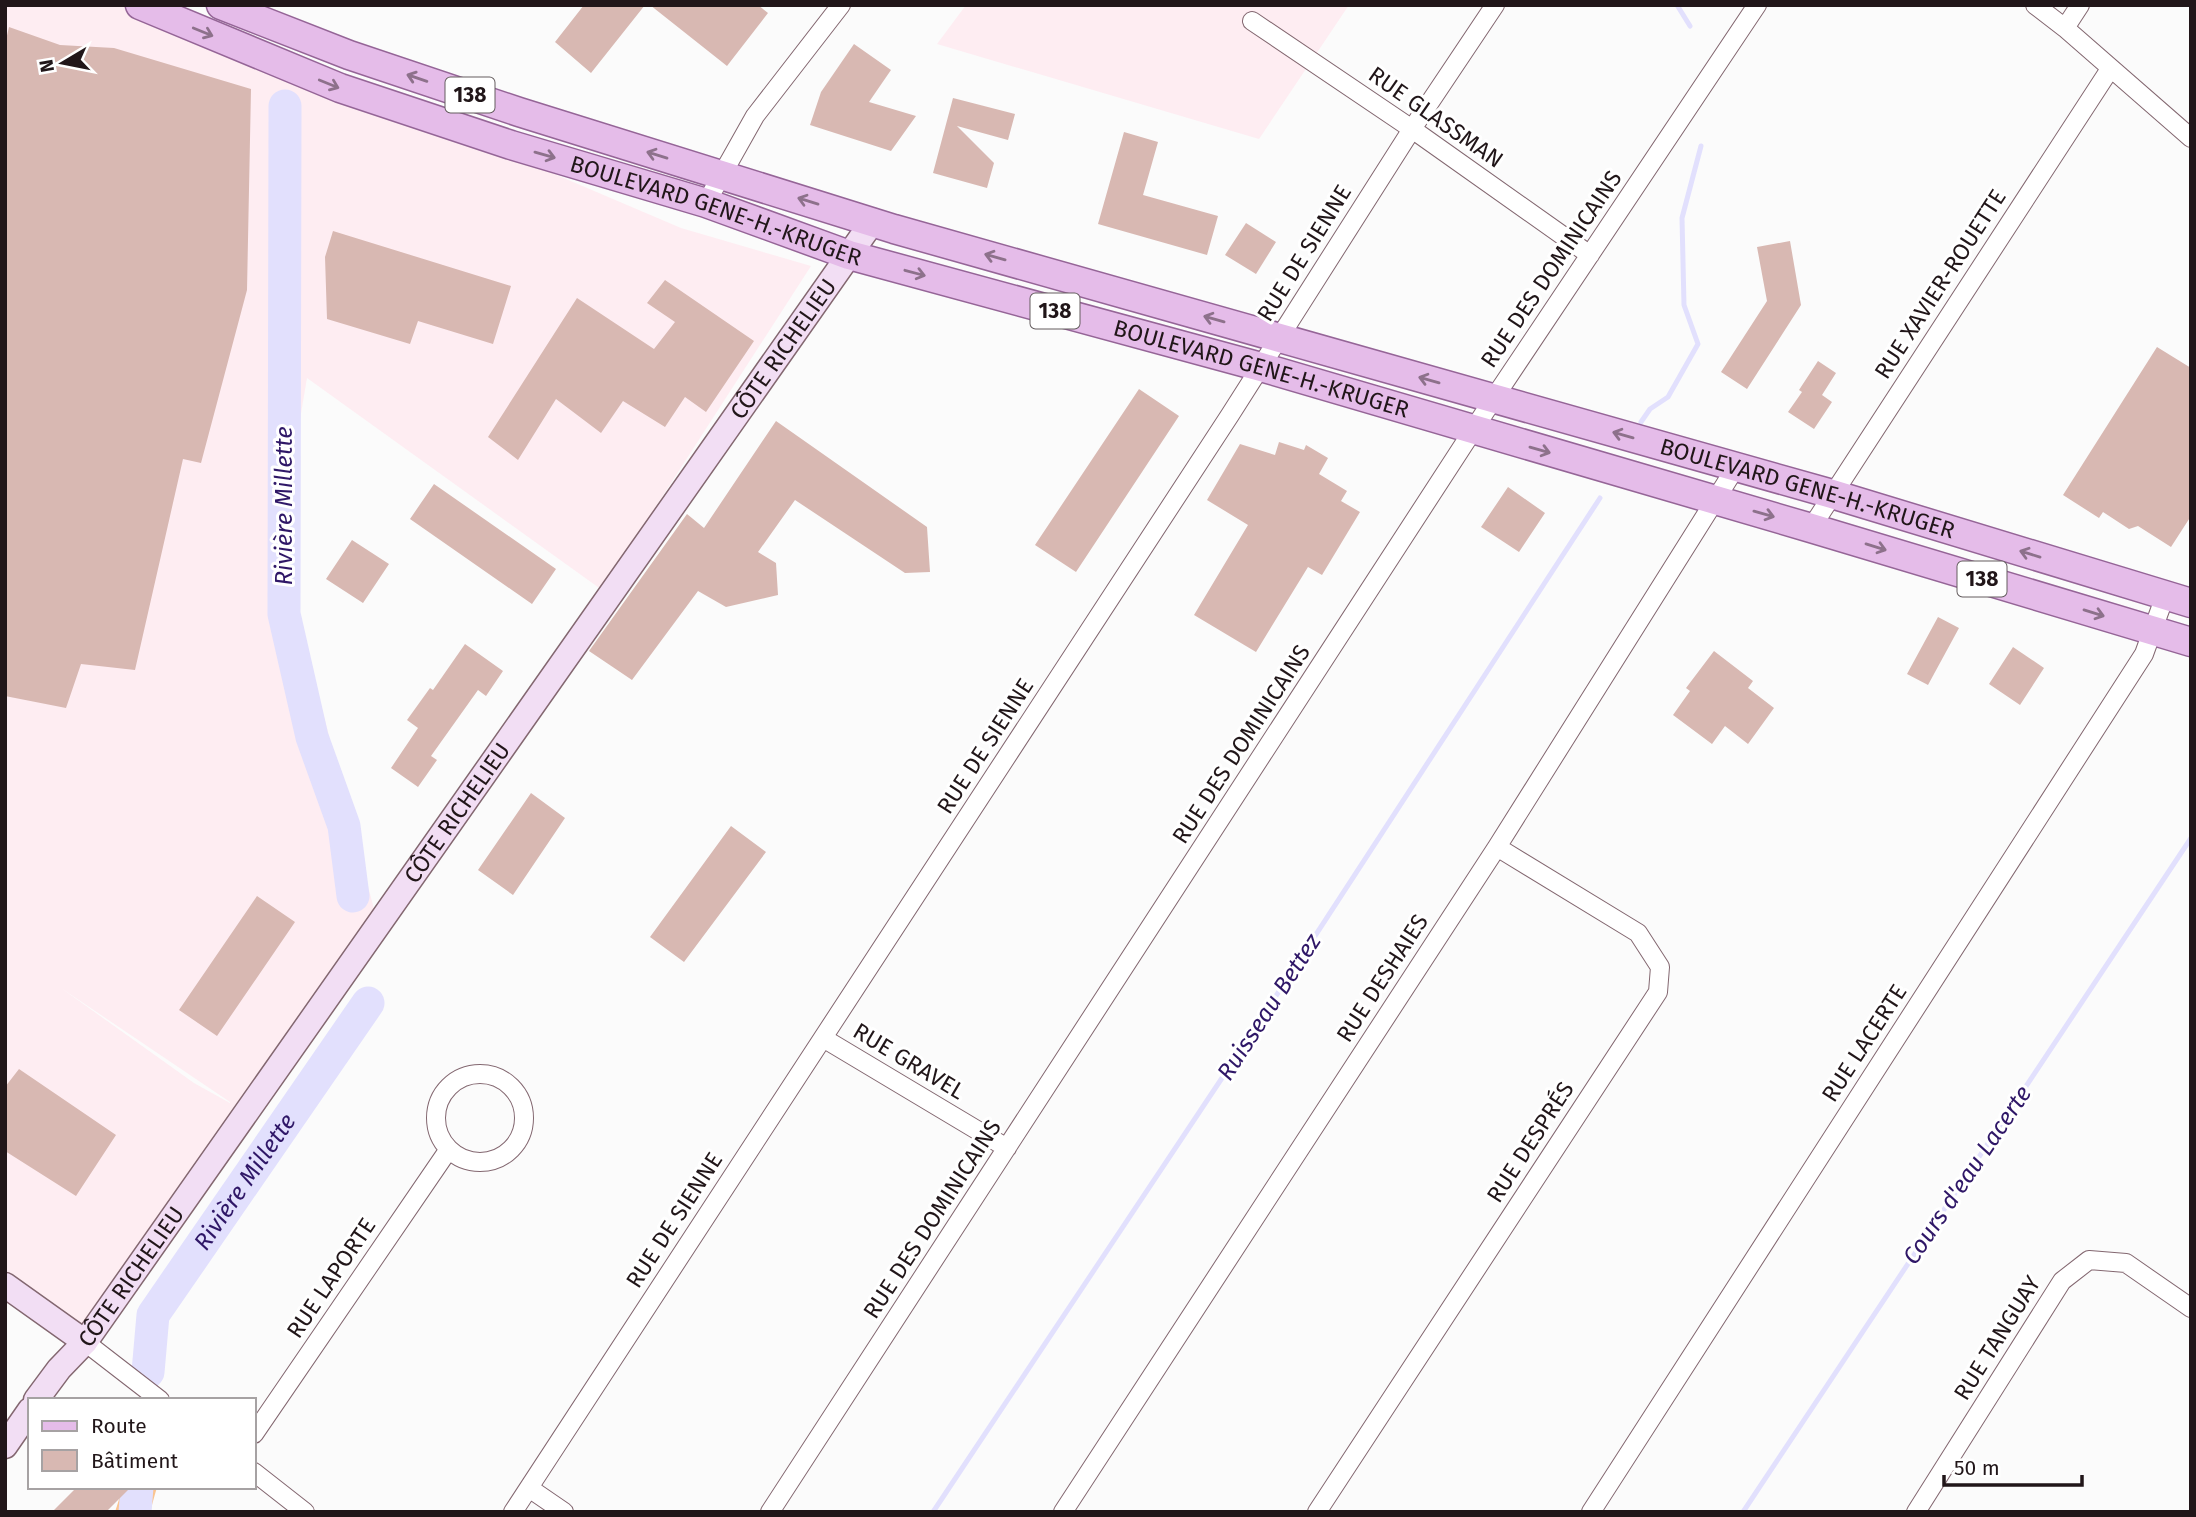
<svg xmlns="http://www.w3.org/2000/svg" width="2196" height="1517" viewBox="0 0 2196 1517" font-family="'Fira Sans',sans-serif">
	<rect width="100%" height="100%" fill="#fbfbfb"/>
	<path fill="#feedf2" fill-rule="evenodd" d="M5 5H129L498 150 681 228 811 266 602 590 307 378 279 543 375 913 80 1334 5 1276ZM61 988 230 1102V1103L194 1083Z
		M966 5H1349L1259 139 937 44Z"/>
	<path fill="#fac490" d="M123 1487H157L150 1512H115Z"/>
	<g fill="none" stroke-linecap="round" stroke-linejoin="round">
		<path stroke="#e2e0fd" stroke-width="5" d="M1677 5 1690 26
			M1641 422 1650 409 1668 397 1698 344 1684 305 1682 218 1701 146
			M933 1512 1246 1042 1600 498
			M1743 1512 2191 838"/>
		<g stroke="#e2e0fd" stroke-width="33">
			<path d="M285 106 284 614 312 737 344 826 353 896"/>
			<path id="s1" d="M148 1372 153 1315 368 1003"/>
			<path d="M135 1512 137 1487"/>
		</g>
	</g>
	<path fill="#d8b8b2" d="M584 5H645L591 73 555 42Z
		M650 5H758L768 13 727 66Z
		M9 27 60 45 114 48 251 89 247 290 201 463 183 459 135 670 81 664 66 708 5 696V44Z
		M854 44 891 70 869 102 916 116 891 151 810 125 821 92Z
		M953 98 1015 114 1008 140 957 126 994 163 987 188 933 173Z
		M1124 132 1158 142 1143 195 1218 216 1207 255 1098 224Z
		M1246 223 1276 242 1256 274 1225 255Z
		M333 231 511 286 493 344 418 321 410 344 327 319 325 257Z
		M1790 241 1801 305 1747 389 1721 372 1767 301 1757 247Z
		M665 280 754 341 706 412 685 397 665 427 623 401 601 433 556 399 518 460 488 437 577 298 654 349 675 322 647 303Z
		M2157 347 2191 368V516L2171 547 2138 526 2129 529 2103 512 2099 518 2063 495Z
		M1818 361 1836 373 1822 395 1832 402 1814 429 1788 412 1802 392 1799 390Z
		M1139 389 1179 416 1076 572 1035 545Z
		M776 421 927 527 930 572 905 573 795 500 758 552 776 563 778 595 726 607 698 591 632 680 589 651 687 514 704 528Z
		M1279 442 1304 450 1306 445 1328 458 1319 474 1347 491 1341 501 1360 512 1322 575 1308 567 1256 652 1194 615 1248 525 1207 500 1240 444 1275 455Z
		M434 484 556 569 532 604 410 519Z
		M1508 487 1545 513 1519 552 1481 527Z
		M352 540 389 564 363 603 326 579Z
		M1938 617 1959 628 1928 685 1907 674Z
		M465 644 503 671 486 696 478 690 431 756 437 760 418 787 391 768 418 728 407 720 430 688 433 690Z
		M2013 647 2044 668 2020 705 1989 684Z
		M1714 651 1753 681 1748 688 1774 708 1748 744 1725 726 1712 744 1673 715 1690 691 1686 688Z
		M531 793 565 818 513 895 478 870Z
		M731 826 766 852 684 962 650 937Z
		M257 896 295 922 217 1036 179 1010Z
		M19 1069 116 1135 76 1196 5 1151V1087Z
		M77 1487H131L106 1512H52Z"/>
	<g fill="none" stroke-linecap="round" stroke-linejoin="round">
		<defs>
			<path id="street" d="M2035 5 2065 28 2191 138
				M1252 21 1412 129 1590 255
				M2065 28 2080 5
				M706 203 755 116 841 5
				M1811 528 2110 69
				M823 1038 1007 1148
				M436 1118a44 44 0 1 1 88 0a44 44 0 1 1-88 0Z
				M85 1342 160 1400
				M254 1434 449 1149
				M254 1472 305 1512
				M529 1488 564 1512
				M513 1512 1230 415 1412 129 1495 5
				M770 1512 1494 398 1757 5
				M1063 1512 1497 847 1736 467
				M1317 1512 1658 992 1660 967 1638 933 1497 847
				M1591 1512 2144 654 2165 596
				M1916 1512 2062 1281 2089 1260 2126 1263 2191 1308"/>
			<g id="secondary">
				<path d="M5 1285 85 1342"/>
				<path id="s2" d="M36 1400 59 1369 85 1342 873 221"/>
				<path d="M5 1446 30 1410"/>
			</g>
			<g id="primary">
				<path id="s3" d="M140 5 340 88 511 145 706 203 849 255 1261 367 1811 528 2191 642"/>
				<path id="s4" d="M221 5 349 55 519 112 894 229 1832 494 2191 603"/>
			</g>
		</defs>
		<use href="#street" stroke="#836770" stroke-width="20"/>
		<use href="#secondary" stroke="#836770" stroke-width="27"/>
		<use href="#primary" stroke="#956597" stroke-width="31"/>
		<use href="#street" stroke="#fff" stroke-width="18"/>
		<use href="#secondary" stroke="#f2def4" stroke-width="24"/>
		<use href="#primary" stroke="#e5bce9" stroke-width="28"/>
	</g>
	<defs><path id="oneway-shaft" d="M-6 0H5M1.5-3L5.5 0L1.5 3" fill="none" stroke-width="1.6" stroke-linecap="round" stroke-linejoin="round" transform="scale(1.75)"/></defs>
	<g stroke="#8d718b">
		<use href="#oneway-shaft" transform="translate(203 32) rotate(22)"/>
		<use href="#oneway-shaft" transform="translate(417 78) rotate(-161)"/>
		<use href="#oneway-shaft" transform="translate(329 84) rotate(22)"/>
		<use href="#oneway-shaft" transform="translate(545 155) rotate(16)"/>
		<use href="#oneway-shaft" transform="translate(657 155) rotate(-163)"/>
		<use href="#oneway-shaft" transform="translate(808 201) rotate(-163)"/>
		<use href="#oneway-shaft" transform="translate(995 257) rotate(-164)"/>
		<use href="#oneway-shaft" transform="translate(915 273) rotate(15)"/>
		<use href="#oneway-shaft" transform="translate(1214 319) rotate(-164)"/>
		<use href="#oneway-shaft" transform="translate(1429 380) rotate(-164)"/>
		<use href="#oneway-shaft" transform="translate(1623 435) rotate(-164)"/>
		<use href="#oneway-shaft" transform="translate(1540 450) rotate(16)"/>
		<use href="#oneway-shaft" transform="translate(1764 514) rotate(16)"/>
		<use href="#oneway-shaft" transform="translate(1876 547) rotate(17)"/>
		<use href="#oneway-shaft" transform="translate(2030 554) rotate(-163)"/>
		<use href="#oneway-shaft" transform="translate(2094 613) rotate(17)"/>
	</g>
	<g text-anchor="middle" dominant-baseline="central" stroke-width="6" stroke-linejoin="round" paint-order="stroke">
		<g fill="#fff" stroke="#645c5e" stroke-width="2">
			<rect x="445.5" y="77.5" width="49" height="35" rx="5"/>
			<rect x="1030.5" y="293.5" width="49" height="35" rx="5"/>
			<rect x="1957.5" y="561.5" width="49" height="35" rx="5"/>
		</g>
		<g font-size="21" font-weight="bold" fill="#211619">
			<text x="470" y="95">138</text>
			<text x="1055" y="311">138</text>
			<text x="1982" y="579">138</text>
		</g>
		<g font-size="23" fill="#211619" stroke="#fff">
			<text transform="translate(1436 117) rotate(35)">RUE GLASSMAN</text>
			<text stroke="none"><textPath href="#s3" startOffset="612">BOULEVARD GENE-H.-KRUGER</textPath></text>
			<text transform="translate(1304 253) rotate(-58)">RUE DE SIENNE</text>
			<text transform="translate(1551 269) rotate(-56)">RUE DES DOMINICAINS</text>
			<text transform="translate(1940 284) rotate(-57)">RUE XAVIER-ROUETTE</text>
			<text stroke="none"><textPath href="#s2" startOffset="1290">CÔTE RICHELIEU</textPath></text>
			<text stroke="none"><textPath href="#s3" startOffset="1180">BOULEVARD GENE-H.-KRUGER</textPath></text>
			<text stroke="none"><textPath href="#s4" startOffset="1659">BOULEVARD GENE-H.-KRUGER</textPath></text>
			<text transform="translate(1241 744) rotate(-57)">RUE DES DOMINICAINS</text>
			<text transform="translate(985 746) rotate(-57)">RUE DE SIENNE</text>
			<text stroke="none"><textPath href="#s2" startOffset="723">CÔTE RICHELIEU</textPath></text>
			<text transform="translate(1382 978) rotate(-57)">RUE DESHAIES</text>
			<text transform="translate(1864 1043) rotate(-57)">RUE LACERTE</text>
			<text transform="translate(909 1061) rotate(31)">RUE GRAVEL</text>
			<text transform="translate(1530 1142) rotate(-57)">RUE DESPRÉS</text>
			<text transform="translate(932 1219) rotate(-57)">RUE DES DOMINICAINS</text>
			<text transform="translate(674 1220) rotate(-57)">RUE DE SIENNE</text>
			<text stroke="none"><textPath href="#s2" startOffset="156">CÔTE RICHELIEU</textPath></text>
			<text transform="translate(331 1278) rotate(-56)">RUE LAPORTE</text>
			<text transform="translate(1997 1338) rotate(-58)">RUE TANGUAY</text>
		</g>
		<g font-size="24" font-style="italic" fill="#2f1767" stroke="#fff">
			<text transform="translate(284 506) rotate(-90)">Rivière Millette</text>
			<text transform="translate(1269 1007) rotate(-57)">Ruisseau Bettez</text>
			<text transform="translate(1967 1175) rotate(-56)">Cours d'eau Lacerte</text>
			<text stroke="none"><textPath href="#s1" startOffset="219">Rivière Millette</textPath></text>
		</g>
	</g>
	<rect width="2196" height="1517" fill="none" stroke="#211619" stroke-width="14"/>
	<rect x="28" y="1398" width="228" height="91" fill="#ffffff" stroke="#a6a2a3" stroke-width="2"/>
	<rect x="42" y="1421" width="35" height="10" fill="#e5bce9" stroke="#a6a2a3" stroke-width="2"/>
	<text x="91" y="1433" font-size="21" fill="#211619">Route</text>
	<rect x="42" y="1450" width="35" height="21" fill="#d8b8b2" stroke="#a6a2a3" stroke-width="2"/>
	<text x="91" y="1468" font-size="21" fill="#211619">Bâtiment</text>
	<g transform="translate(63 63) rotate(260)" stroke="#ffffff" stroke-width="5" paint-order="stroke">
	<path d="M0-5L12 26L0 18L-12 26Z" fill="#211619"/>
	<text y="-10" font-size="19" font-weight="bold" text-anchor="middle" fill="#211619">N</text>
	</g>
	<path d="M1944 1475v10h138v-10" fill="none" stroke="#211619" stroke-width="3.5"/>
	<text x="1954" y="1475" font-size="21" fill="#211619" stroke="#ffffff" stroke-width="5" paint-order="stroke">50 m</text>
</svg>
